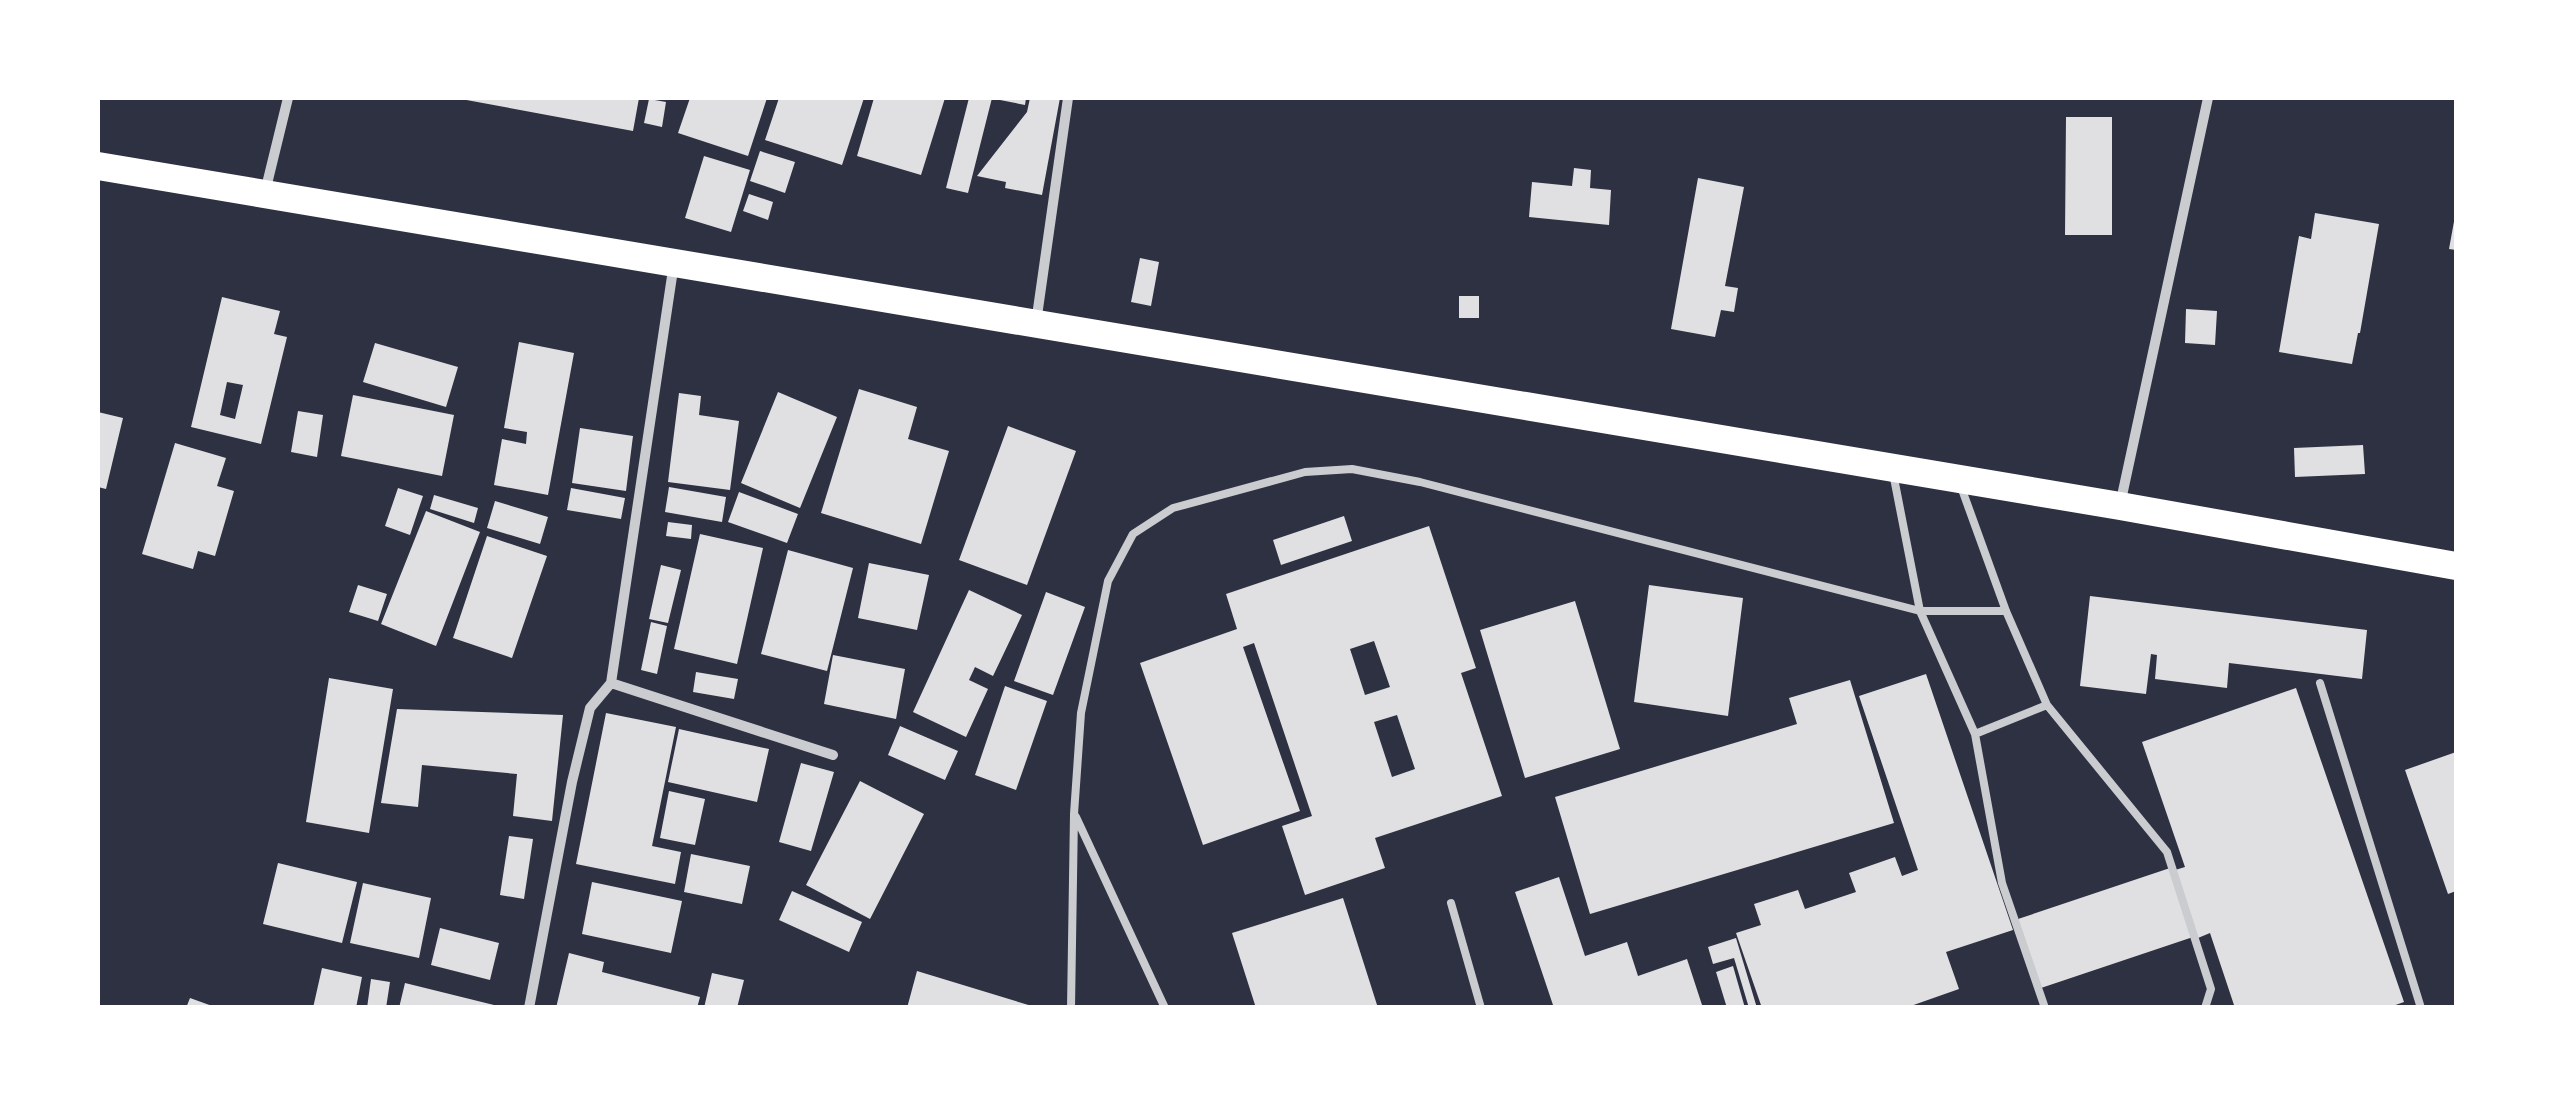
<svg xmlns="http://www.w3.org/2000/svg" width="2554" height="1105" viewBox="0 0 2554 1105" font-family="Inter,sans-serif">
	<rect width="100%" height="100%" fill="#2d3142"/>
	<path fill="#e0e0e3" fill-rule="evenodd" d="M461 98H639L633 131 461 99Z
		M690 98H767L748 156 678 133Z
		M779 98H864L842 165 765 140Z
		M874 98H945L921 175 857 156Z
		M969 98H992L968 193 946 188Z
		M995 98H1026L1025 105 995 99Z
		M1030 98H1060L1042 195 1005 188 1006 182 977 176 1027 112Z
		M649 99 666 102 662 127 644 123Z
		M2066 117H2112V235H2065Z
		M760 151 795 162 785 193 750 181Z
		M704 156 750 170 731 232 685 218Z
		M1574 168 1591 170 1590 188 1611 190 1609 225 1529 217 1532 182 1572 186Z
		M1698 178 1744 187 1725 286 1738 288 1734 312 1721 310 1715 337 1671 329Z
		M749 194 773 202 768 220 743 211Z
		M2315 213 2379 224 2360 333H2358L2352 364 2279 352 2299 236 2311 239Z
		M2455 216H2456V250L2449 249Z
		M1140 258 1159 262 1151 306 1131 302Z
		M1459 296H1479V318H1459Z
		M222 297 280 311 274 334 287 337 261 444 191 427ZM227 382 243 385 235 419 220 415Z
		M2186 309 2217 311 2215 345 2185 343Z
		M519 342 574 353 548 495 494 485 502 439 526 444 527 432 504 428Z
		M375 343 458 367 446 407 363 382Z
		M859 389 917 407 908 439 949 451 921 544 821 513Z
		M778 392 837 417 800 508 741 483Z
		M679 393 701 396 699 415 739 421 730 490 668 482Z
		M353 395 454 415 442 476 341 456Z
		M298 411 323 415 317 457 291 452Z
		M98 412 123 418 106 489 98 487Z
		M1008 426 1076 451 1027 585 959 560Z
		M580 428 633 436 626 491 572 483Z
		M175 443 226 458 217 486 234 491 215 556 198 551 193 569 142 554Z
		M2363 445 2365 474 2295 477 2294 448Z
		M669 487 726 497 722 522 665 512Z
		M398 488 423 496 410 535 385 526Z
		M571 488 625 498 621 519 567 510Z
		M739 492 798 514 787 543 728 522Z
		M434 495 478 508 474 523 430 509Z
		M495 501 548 517 540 544 487 528Z
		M426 511 480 532 436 646 381 624Z
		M1344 516 1352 541 1281 565 1273 540Z
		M668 522 692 525 691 539 666 536Z
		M1429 526 1476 668 1461 673 1502 796 1375 838 1385 868 1305 895 1282 826 1312 816 1254 643 1243 647 1300 811 1203 845 1140 663 1237 629 1226 594ZM1374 641 1390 687 1365 695 1350 649ZM1397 715 1415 769 1392 777 1374 722Z
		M700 534 763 548 737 664 674 649Z
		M487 536 547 556 512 658 453 638Z
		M788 550 853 568 827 671 761 654Z
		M869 563 929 575 917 630 858 618Z
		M661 565 681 570 668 623 649 619Z
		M358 585 387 594 378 621 349 612Z
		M1649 585 1743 598 1728 716 1634 702Z
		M969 590 1022 615 993 676 975 667 969 680 988 689 966 737 913 712Z
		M1046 592 1085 607 1053 695 1014 681Z
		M2090 596 2367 630 2362 679 2229 663 2227 688 2155 679 2157 655 2151 654 2146 694 2080 686Z
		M1575 601 1620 749 1525 778 1480 630Z
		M651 622 667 626 657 674 641 670Z
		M833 655 905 669 896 719 824 704Z
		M696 672 738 679 734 699 693 692Z
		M1926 674 2013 930 1946 952 1959 989 1905 1008H1762L1736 933 1761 925 1754 904 1798 890 1805 909 1856 892 1849 873 1895 857 1902 876 1918 870 1859 696Z
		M329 678 393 689 369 833 306 822Z
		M1850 680 1894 823 1590 914 1555 797 1797 724 1789 698Z
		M1005 686 1047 701 1016 790 975 775Z
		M2296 688 2404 1002 2387 1008H2235L2210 933 2198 938 2175 870 2185 867 2142 742Z
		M397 709 563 715 552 821 513 816 517 774 422 765 418 807 381 803Z
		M606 713 676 727 652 846 681 852 675 884 576 864Z
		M900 726 958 751 945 780 888 755Z
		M679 729 769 749 757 802 668 782Z
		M2456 752V891L2448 894 2405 770Z
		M801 763 834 772 811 851 779 842Z
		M860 781 924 814 870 919 806 885Z
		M669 791 705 799 695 845 660 838Z
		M509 836 533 839 524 899 500 895Z
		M691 854 750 866 742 904 684 892Z
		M278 863 357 882 342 943 263 924Z
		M2170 868 2193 937 2041 988 2018 919Z
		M1559 877 1585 956 1627 942 1638 976 1687 959 1703 1008H1554L1515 892Z
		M592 882 682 901 671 953 582 934Z
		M363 883 431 898 419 958 350 943Z
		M792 891 862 922 849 952 779 920Z
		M1343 898 1378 1008H1256L1232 933Z
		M440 928 499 943 490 980 431 965Z
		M1736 938 1757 1008H1749L1734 958 1713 964 1708 947Z
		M569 953 604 962 602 972 700 997 697 1008H556Z
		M1733 966 1745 1008H1727L1716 972Z
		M322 968 362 977 356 1008H313Z
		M917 971 1035 1007V1008H907Z
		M712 973 744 980 737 1008H704Z
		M371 979 390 982 386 1008H367Z
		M405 983 498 1006V1008H399Z
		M190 998 215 1007V1008H186Z"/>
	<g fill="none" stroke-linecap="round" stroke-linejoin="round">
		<path stroke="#caccd0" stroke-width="8" d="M1893 473 1920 611 1975 734 2002 883 2045 1008
			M1960 484 2006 611 2047 705 2167 852 2211 989 2205 1008
			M2320 683 2421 1008
			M1975 734 2047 705
			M1076 817 1165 1008
			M1451 903 1481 1008
			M1071 1008 1074 814 1081 713 1108 581 1133 534 1173 508 1305 472 1352 469 1420 482 1920 611H2006"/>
		<path stroke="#caccd0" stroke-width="10" d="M265 192 288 98
			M1036 323 1068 98
			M2120 505 2208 98
			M611 683 833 755
			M529 1008 572 782 590 708 611 683 674 263"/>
		<path stroke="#fff" stroke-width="28" d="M98 166 2120 506 2456 566"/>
	</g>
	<rect width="2554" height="1105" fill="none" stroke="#ffffff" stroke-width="200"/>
</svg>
